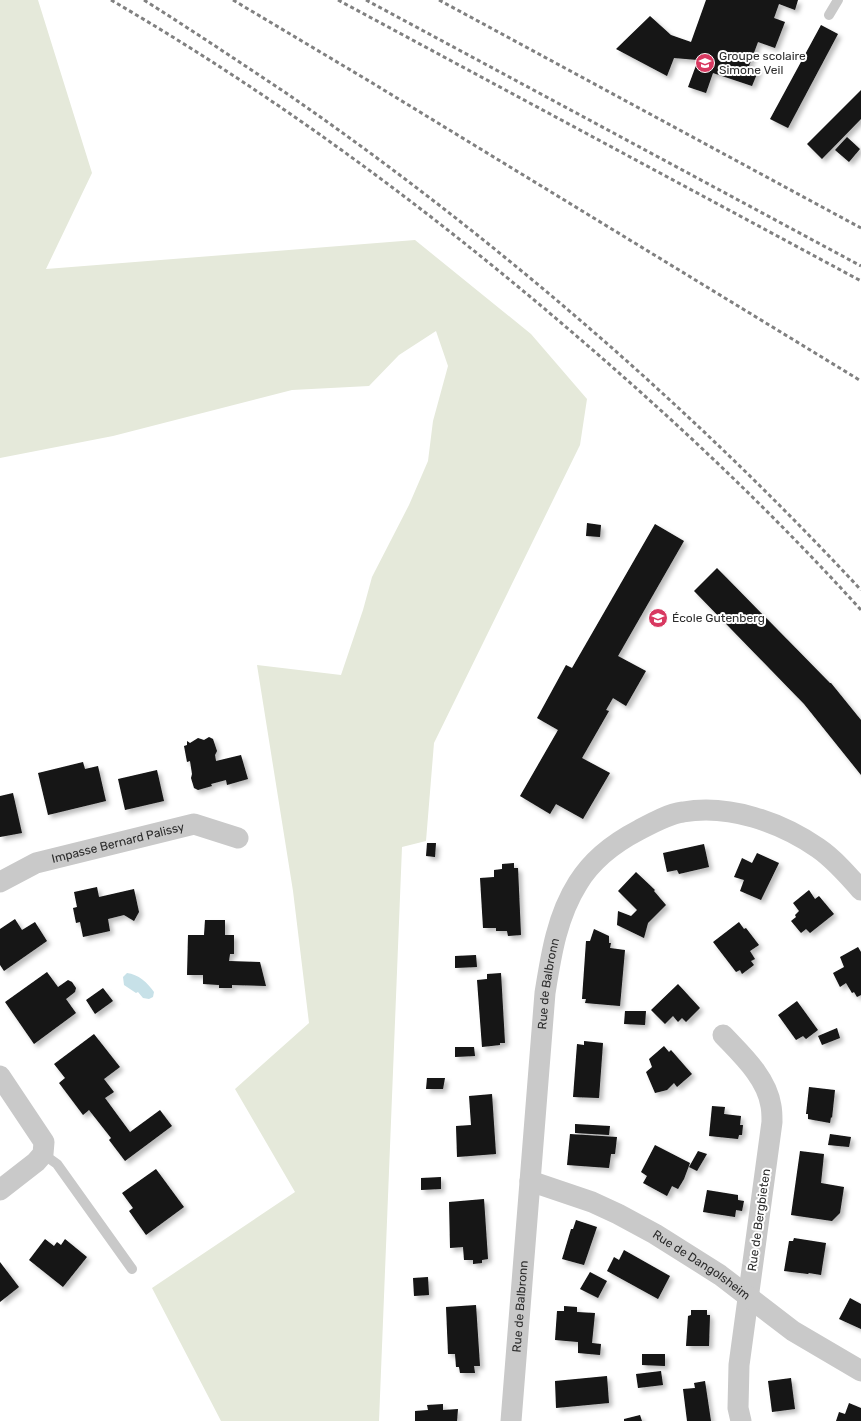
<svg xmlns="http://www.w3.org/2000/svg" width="861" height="1421" viewBox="0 0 861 1421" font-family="Rubik,sans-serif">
	<defs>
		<filter id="shadow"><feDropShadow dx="3.5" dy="3.5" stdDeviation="2" flood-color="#0004"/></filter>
	</defs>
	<rect width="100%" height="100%" fill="#fff"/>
	<path fill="#e5e9da" d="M0 0H38L92 173 46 269 415 240 531 334 587 399 580 445 434 743 426 841 402 847 379 1421H221L152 1288 295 1192 235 1089 309 1023 293 891 257 665 341 675 363 610 372 577 409 505 428 461 433 421 448 366 436 331 399 355 369 386 292 390 113 436 0 458Z"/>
	<path fill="#c7e1e8" d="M127 973C138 974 148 983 154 992L153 997 149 999 143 998 138 992 136 993 124 985 123 977Z"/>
	<path fill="#131313" filter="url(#shadow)" d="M706 0H798L795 10 779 4 774 18 785 22 775 48 758 42 749 66 759 69 752 86 713 73 706 93 688 87 698 60 674 58 667 76 616 49 650 16 671 35 691 42Z
		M821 25 838 34 788 128 770 119Z
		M861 90V119L822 159 807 144Z
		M847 137 860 149 849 162 835 150Z
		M587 523 601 525 600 537 586 536Z
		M655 524 684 541 618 656 646 671 626 706 613 698 606 710 609 711 582 758 610 773 583 819 556 804 550 814 520 796 558 730 537 718 566 665 572 668Z
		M717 568 830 683H831L861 720V775L804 704 694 591Z
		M209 737 213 739 217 751 215 755 216 761 241 755 248 779 227 785 226 780 211 784 212 786 198 790 194 788 191 778 192 774 190 761 187 762 184 746 187 745V741L190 743 198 738 204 740Z
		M83 762 85 769 98 766 106 801 48 815 38 773Z
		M157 770 164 801 125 810 118 779Z
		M13 793 22 833 0 837V796Z
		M427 843H436L435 857 426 856Z
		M704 844 709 867 679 874 677 870 667 872 663 853Z
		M757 853 779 863 761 900 740 891 744 880 734 877 742 858 752 863Z
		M514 863V868H518L521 935 508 936 507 931H496V928H483L480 878 494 877V870L502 869V864Z
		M636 872 655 890 654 891 666 905 648 923 644 938 617 925 618 911 631 916 637 910 618 891Z
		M97 887 99 897 134 889 139 912 134 921 124 915 108 919 110 931 83 937 80 922 76 923 73 908 77 907 74 892Z
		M809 890 815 899 819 896 834 914 810 933 806 929 801 933 791 921 796 917 795 915 799 911 793 903Z
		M15 919 22 930 35 922 47 941 4 971 0 965V929Z
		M205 920H225V935H234V954H230L229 961 260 962 266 986 232 985V988H219V985L203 984V975H187L188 935H204Z
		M739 922 744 929 746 928 759 945 750 951 755 959 751 961 754 965 742 974 740 970 736 972 713 942Z
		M594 929 609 936V943H611L610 948 625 950 620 1006 585 1003 586 999H582L586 941H590Z
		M858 947 861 952V995L857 997 854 992 852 993 846 983 840 987 833 973 844 967 840 957Z
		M476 955 477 967 455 968V956Z
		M47 972 58 987 68 980 72 982 76 988 75 992 66 999 76 1013 34 1044 5 1002Z
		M501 973 505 1043H500V1045L482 1047 477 980 487 979V974Z
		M678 984 700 1008 686 1022 682 1018 678 1022 673 1016 665 1024 651 1010Z
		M103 988 113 1001 95 1014 86 1000Z
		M797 1001 818 1030 806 1039 803 1036 796 1040 778 1015Z
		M625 1011H646L645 1025 624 1024Z
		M837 1028 840 1038 822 1045 818 1036Z
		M94 1034 120 1067 104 1079 114 1092 105 1098 130 1132 160 1110 172 1126 125 1161 109 1140 111 1138 89 1110 83 1115 59 1083 65 1078 54 1064Z
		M584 1041 603 1043 599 1098 573 1097 577 1044 584 1045Z
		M664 1046 669 1052 671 1050 692 1074 677 1087 674 1083 667 1090 655 1093 646 1072 652 1067 649 1059Z
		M455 1047H474L475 1056 455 1057Z
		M427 1078H445L443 1089H426Z
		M809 1087 835 1090 832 1118 831 1117 830 1123 808 1119V1114H806Z
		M492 1094 496 1154 457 1157 456 1126 471 1125 469 1096Z
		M712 1106 725 1107 724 1114 741 1116 740 1125H743L742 1135H739L738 1139 709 1136Z
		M575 1124 610 1126 609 1135 575 1133Z
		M570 1134 617 1137 615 1154H611L609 1168 567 1165Z
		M830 1134 851 1137 849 1147 828 1145Z
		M655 1145 690 1163 684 1179 678 1189 672 1186 667 1196 643 1183 647 1176 641 1172Z
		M698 1151 707 1154 697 1171 689 1167Z
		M800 1151 824 1154 821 1183 844 1187 840 1213 832 1221 791 1215Z
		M156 1169 184 1207 146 1235 129 1211 133 1208 122 1193Z
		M441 1177V1189L421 1190V1178Z
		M707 1190 738 1195V1200L744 1201 742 1211 736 1210 735 1217 703 1212Z
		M484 1199 488 1259 482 1260V1263L473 1264V1260H464L463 1247 450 1248 449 1202Z
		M576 1220 597 1227 584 1265 562 1259 571 1229H573Z
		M794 1238 826 1243 821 1275 809 1273 808 1274 784 1271 789 1241H793Z
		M45 1239 54 1246 57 1242 61 1245 65 1239 87 1257 63 1287 29 1260Z
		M624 1250 670 1276 658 1299 607 1271 614 1257 619 1260Z
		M0 1262 19 1287 0 1302Z
		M590 1272 607 1281 598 1298 580 1289Z
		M428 1277 429 1295 414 1296 413 1278Z
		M850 1298 861 1304V1329L839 1319Z
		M476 1305 480 1366H474L475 1373H460L459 1367H456L455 1354H448L446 1307Z
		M564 1306 577 1307V1312L595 1313 592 1343 601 1344 600 1355 578 1353V1342L555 1340 557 1311H564Z
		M691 1310H707V1315H710L709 1346H686L688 1316 691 1315Z
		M642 1354H665V1366L642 1365Z
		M661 1371 663 1385 638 1388 636 1374Z
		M607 1376 609 1403 556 1408 555 1381Z
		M791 1378 795 1409 772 1412 768 1381Z
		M705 1381 711 1421H687L683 1389 695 1388 694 1383Z
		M849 1403 861 1408V1421H836L839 1412 845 1414Z
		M443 1404V1410L458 1409 457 1421H415V1411L428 1410 427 1405Z
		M640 1415 642 1421H624V1419Z"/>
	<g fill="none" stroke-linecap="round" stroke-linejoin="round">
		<path stroke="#c9c9c9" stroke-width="10" d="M829 15 838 0
			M43 1154 57 1164 132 1269"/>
		<g stroke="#c9c9c9" stroke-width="21">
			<path id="s1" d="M0 882 36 863 194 824 238 838"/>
			<path d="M723 1035C742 1055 767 1078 771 1106 772 1111 772 1117 772 1122L739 1365 738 1408 741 1421"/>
			<path d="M0 1076 44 1142 43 1154 36 1162 0 1190"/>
			<path id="s2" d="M530 1181 592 1202 618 1214 655 1234 720 1275 793 1331 861 1371"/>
			<path id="s3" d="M511 1421 545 993C551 955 557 916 578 883 592 860 614 843 639 830 652 823 668 814 683 812 729 804 780 822 818 848 834 859 848 875 861 890"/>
		</g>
		<path stroke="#818181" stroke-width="3" stroke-dasharray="4 3" stroke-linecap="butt" d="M111 0C278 97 434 213 580 339 679 424 774 514 861 610
			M144 0C193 31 241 63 289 95 494 237 691 407 861 590
			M233 0 374 84 861 381
			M338 0 861 281
			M366 0 861 266
			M439 0 861 228"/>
	</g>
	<defs>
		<symbol id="school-disc" viewBox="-11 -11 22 22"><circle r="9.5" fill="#d83961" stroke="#fff"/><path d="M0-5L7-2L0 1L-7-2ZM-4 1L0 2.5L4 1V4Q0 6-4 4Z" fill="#fff"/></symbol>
	</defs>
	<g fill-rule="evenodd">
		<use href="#school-disc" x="694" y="52" width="22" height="22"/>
		<use href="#school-disc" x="647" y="607" width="22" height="22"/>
	</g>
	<g text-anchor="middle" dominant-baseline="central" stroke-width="4" stroke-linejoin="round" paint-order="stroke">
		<g font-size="12" fill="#2c2c2c" stroke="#fff" text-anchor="start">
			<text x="719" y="56">Groupe scolaire<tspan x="719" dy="14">Simone Veil</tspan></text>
			<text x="672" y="618">École Gutenberg</text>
		</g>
		<g font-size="12" fill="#2c2c2c" stroke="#fff">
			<text stroke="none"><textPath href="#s1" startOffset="125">Impasse Bernard Palissy</textPath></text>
			<text stroke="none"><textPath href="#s3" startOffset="439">Rue de Balbronn</textPath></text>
			<text transform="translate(759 1220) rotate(-82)">Rue de Bergbieten</text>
			<text stroke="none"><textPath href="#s2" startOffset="192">Rue de Dangolsheim</textPath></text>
			<text stroke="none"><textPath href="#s3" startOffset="115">Rue de Balbronn</textPath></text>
		</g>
	</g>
</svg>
